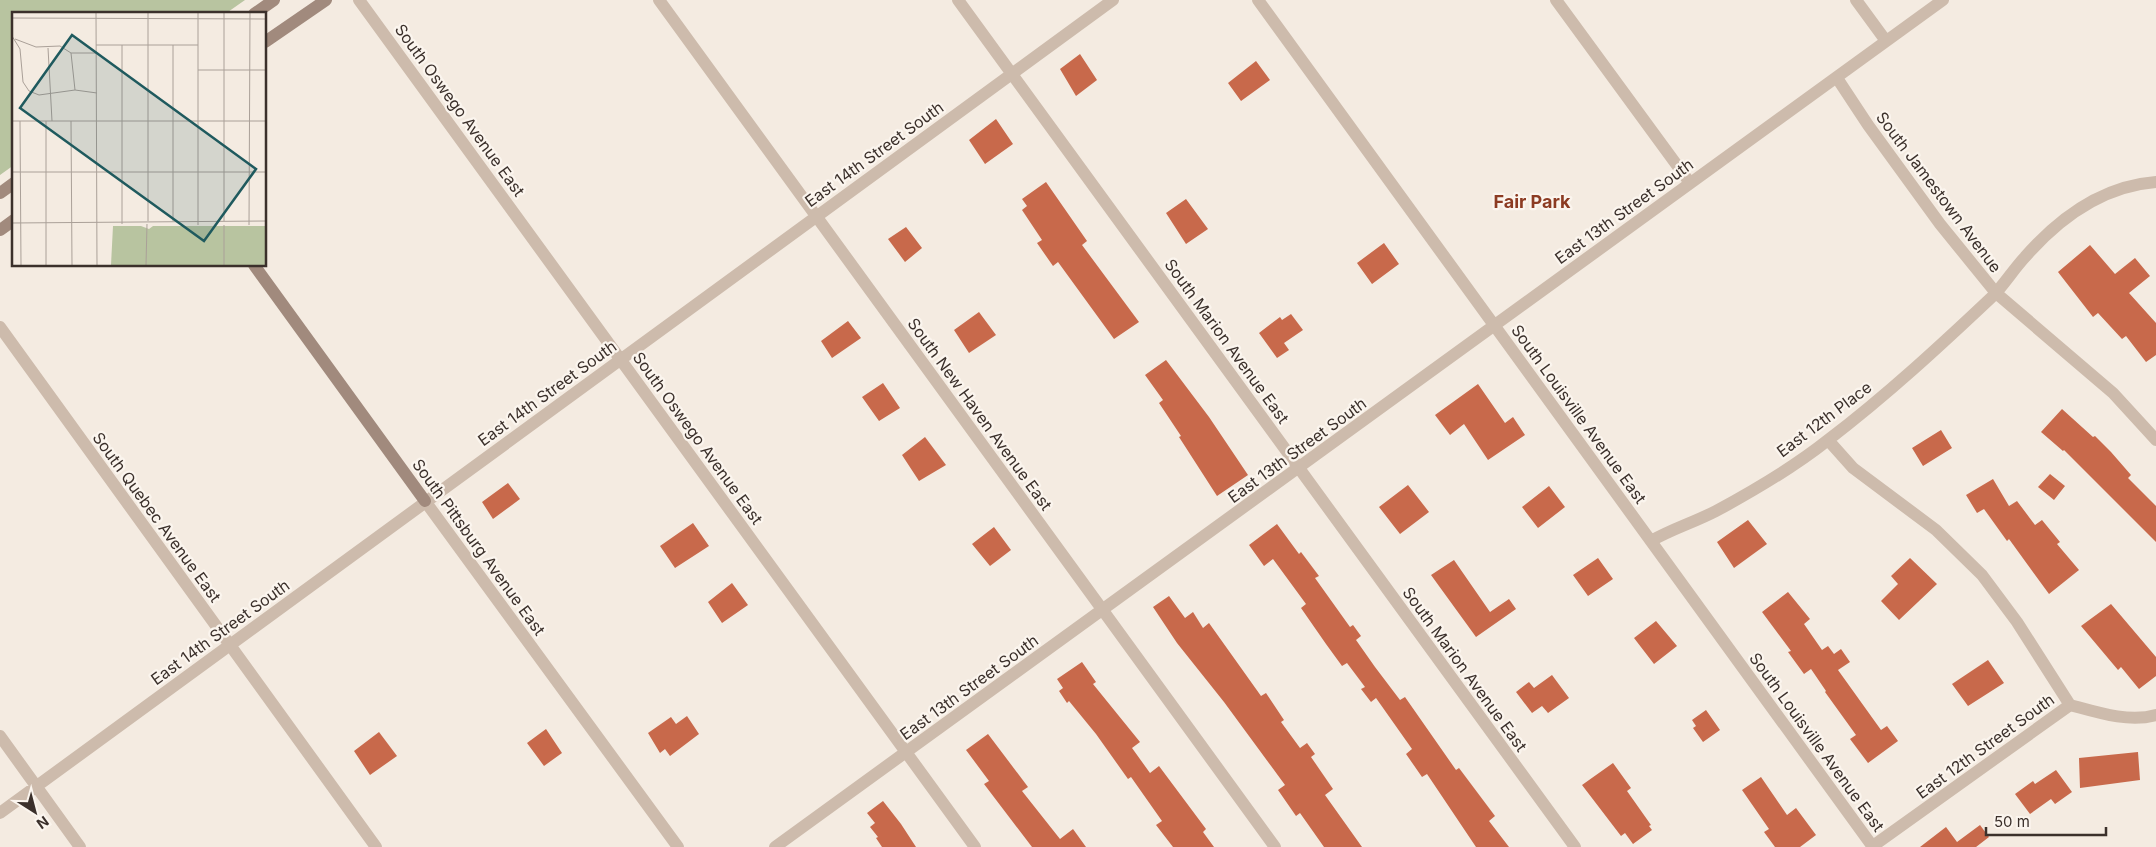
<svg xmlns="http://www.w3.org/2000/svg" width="2156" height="847" viewBox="0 0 2156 847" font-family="Inter,sans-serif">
	<rect width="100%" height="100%" fill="#f4ebe1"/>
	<path fill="#b8c4a0" d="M0 0H245L225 14H14V165L0 175Z"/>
	<path fill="#c8694b" d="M1080 54 1097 80 1076 96 1060 69Z
		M1256 61 1270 80 1241 101 1228 83Z
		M996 119 1013 144 985 164 969 140Z
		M1046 182 1087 241 1082 245 1139 322 1114 339 1058 262 1053 266 1037 243 1042 240 1022 210 1027 206 1022 199Z
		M1186 199 1208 229 1186 244 1166 213Z
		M906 227 922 248 905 262 888 239Z
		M1384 243 1399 264 1372 284 1357 263Z
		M2090 245 2115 274 2135 258 2150 276 2129 293 2156 323V355L2146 362 2126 336 2122 339 2098 313 2093 317 2058 272Z
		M979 312 996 335 969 353 954 330Z
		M1291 314 1303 330 1284 343 1289 350 1277 358 1259 333 1280 317 1282 320Z
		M848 321 861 338 832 358 821 341Z
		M1166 360 1209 417 1248 475 1217 496 1179 437 1181 436 1159 403 1163 400 1145 375Z
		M883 383 900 408 879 421 862 397Z
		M1478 384 1505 423 1513 417 1525 435 1488 460 1464 424 1450 435 1435 415Z
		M2062 409 2093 437 2095 436 2111 452 2131 475 2128 478 2156 506V542L2064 450 2063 451 2041 432Z
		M1941 430 1952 448 1923 466 1912 448Z
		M925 437 946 465 919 481 902 455Z
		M2050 474 2065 486 2054 500 2038 487Z
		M1993 479 2009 506 2017 501 2035 525 2042 520 2060 542 2057 544 2079 570 2049 594 2009 539 2007 541 1984 509 1977 513 1966 495Z
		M508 483 520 499 493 519 482 502Z
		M1408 485 1429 512 1400 534 1379 507Z
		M1549 486 1565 507 1538 528 1522 507Z
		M1748 520 1767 544 1734 568 1717 542Z
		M693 523 709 546 675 568 660 546Z
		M1277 524 1299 554 1301 552 1319 576 1315 578 1350 627 1353 625 1361 636 1356 640 1375 667 1400 700 1405 697 1456 770 1459 768 1495 816 1489 821 1509 847H1476L1427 774 1422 777 1406 754 1412 749 1376 698 1371 702 1361 689 1365 687 1347 663 1342 666 1326 644 1301 608 1306 604 1273 559 1264 566 1249 545Z
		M994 527 1011 550 990 566 972 544Z
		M1598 558 1613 579 1588 596 1573 575Z
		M1910 558 1937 584 1899 620 1881 601 1898 584 1891 576Z
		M1454 560 1490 612 1509 599 1516 609 1476 637 1431 575Z
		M732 583 748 605 722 623 708 602Z
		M1788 592 1810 619 1804 624 1822 650 1828 646 1834 654 1841 649 1850 662 1838 670 1881 730 1887 726 1898 741 1868 763 1850 739 1856 735 1825 692 1826 691 1811 669 1804 674 1788 652 1791 651 1762 612Z
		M1169 596 1185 618 1193 612 1203 628 1209 623 1261 696 1266 693 1284 720 1281 722 1300 748 1307 743 1315 754 1311 757 1333 789 1325 795 1362 847H1324L1300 813 1296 816 1278 790 1285 785 1224 702 1177 643 1153 607Z
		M2111 604 2156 657V676L2139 689 2121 667 2118 670 2081 626Z
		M1656 621 1677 646 1654 664 1634 638Z
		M1988 660 2004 683 1968 706 1952 684Z
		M1082 662 1096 682 1093 684 1140 742 1132 748 1150 773 1159 766 1206 829 1203 832 1214 847H1173L1156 825 1162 821 1131 777 1128 779 1096 734 1069 701 1067 703 1059 691 1063 688 1057 679Z
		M1552 675 1569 698 1548 713 1542 706 1532 713 1516 692 1529 682 1534 688Z
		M1706 710 1720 730 1703 742 1693 728 1696 726 1692 720Z
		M687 716 699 734 670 756 665 749 660 753 648 733 671 717 676 724Z
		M546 729 562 753 544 766 527 743Z
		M379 732 397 756 370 775 354 751Z
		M988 734 1028 787 1022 791 1060 839 1073 829 1086 847H1032L984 784 989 781 966 750Z
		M2138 752 2140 780 2080 788 2079 758Z
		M1613 763 1631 788 1627 791 1651 825 1649 826 1652 830 1633 844 1625 833 1621 836 1582 785Z
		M2056 770 2072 792 2055 804 2051 799 2030 814 2015 794 2033 781 2035 784Z
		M1761 777 1787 815 1796 808 1816 835 1800 847H1775L1764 832 1769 829 1742 790Z
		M883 801 901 824 916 847H882L876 838 878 837 870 827 875 823 867 813Z
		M1980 825 1989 837 1976 847H1920L1946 827 1957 842Z"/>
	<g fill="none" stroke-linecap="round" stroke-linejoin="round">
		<path stroke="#cdbbac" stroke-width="12" d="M359 0 975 847
			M659 0 1275 847
			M958 0 1575 847
			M1258 0 1873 847
			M1556 0 1690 183
			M1856 0 1886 41
			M1837 78 1868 125 1940 224 1996 293 2113 393 2156 440
			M0 327 376 847
			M1828 440 1853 468 1936 530 1982 575 2017 622 2070 705
			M425 501 678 847
			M1651 541C1672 529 1695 522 1716 511 1755 490 1794 467 1828 440 1887 395 1941 345 1994 295 2005 283 2014 269 2025 257 2060 217 2102 186 2156 182
			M0 736 80 847
			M0 813 1113 0
			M1873 846 2070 705C2096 712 2129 723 2156 715
			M775 847 1943 0"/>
		<path stroke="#a18a7d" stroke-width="12" d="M254 14 274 0
			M265 42 326 0
			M0 193 14 183
			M0 230 14 220
			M254 265 425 501"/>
	</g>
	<g text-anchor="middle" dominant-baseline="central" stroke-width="4.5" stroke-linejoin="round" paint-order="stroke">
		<g font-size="16" fill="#3b302b" stroke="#fbf5ee">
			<text transform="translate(460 110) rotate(54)">South Oswego Avenue East</text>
			<text transform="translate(874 154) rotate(-36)">East 14th Street South</text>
			<text transform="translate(1939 192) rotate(53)">South Jamestown Avenue</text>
			<text transform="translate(1624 211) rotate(-36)">East 13th Street South</text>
			<text transform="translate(1227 341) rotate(54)">South Marion Avenue East</text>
			<text transform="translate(547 393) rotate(-36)">East 14th Street South</text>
			<text transform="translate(980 414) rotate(54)">South New Haven Avenue East</text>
			<text transform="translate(1579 414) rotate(54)">South Louisville Avenue East</text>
			<text transform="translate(1824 419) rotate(-37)">East 12th Place</text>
			<text transform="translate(698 438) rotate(54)">South Oswego Avenue East</text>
			<text transform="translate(1297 450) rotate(-36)">East 13th Street South</text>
			<text transform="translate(157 517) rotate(54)">South Quebec Avenue East</text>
			<text transform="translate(479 547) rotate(54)">South Pittsburg Avenue East</text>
			<text transform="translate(220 632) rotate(-36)">East 14th Street South</text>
			<text transform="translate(1465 669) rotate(54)">South Marion Avenue East</text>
			<text transform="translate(969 687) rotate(-36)">East 13th Street South</text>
			<text transform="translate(1817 742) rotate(54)">South Louisville Avenue East</text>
			<text transform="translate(1985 746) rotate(-36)">East 12th Street South</text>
		</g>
		<g font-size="18" font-weight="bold" fill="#8c3b22" stroke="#fbf5ee">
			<text x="1532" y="201">Fair Park</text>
		</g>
	</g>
	<g transform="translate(12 12)">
		<rect width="254" height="254" fill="#f4ebe1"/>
		<path d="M101 214H129L137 217 141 214H254V253H99Z" fill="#b8c4a0"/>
		<path fill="none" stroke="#aaa098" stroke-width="1" d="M84 0 85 253M136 0V209M212 0V209M0 6 254 7M0 24 8 37 11 70 17 79 27 83 63 78 85 81M3 27 24 35 48 34 59 41H85M84 33H186M110 33V212M161 33V209M36 36 40 109M59 41 63 78M186 58H254M0 109H254M8 109 9 253M34 109V253M59 109 60 253M0 160H254M0 211 254 209M186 213V0M212 213V253M237 213 238 0M134 253 135 212"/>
		<path fill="#1f5a5e" fill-opacity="0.15" stroke="#1f5a5e" stroke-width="2.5" d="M60 23 244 157 192 229 8 96Z"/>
		<rect width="254" height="254" fill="none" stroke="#3b302b" stroke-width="2.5"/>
	</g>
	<g transform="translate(35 812) rotate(144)" stroke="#fbf5ee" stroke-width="4" paint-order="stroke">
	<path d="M0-4L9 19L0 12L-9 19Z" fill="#3b302b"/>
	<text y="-8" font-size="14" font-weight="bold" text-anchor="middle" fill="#3b302b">N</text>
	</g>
	<path d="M1986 827v8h120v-8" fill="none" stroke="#3b302b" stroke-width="2.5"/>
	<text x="1994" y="827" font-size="15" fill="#3b302b" stroke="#fbf5ee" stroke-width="4" paint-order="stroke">50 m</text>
</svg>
